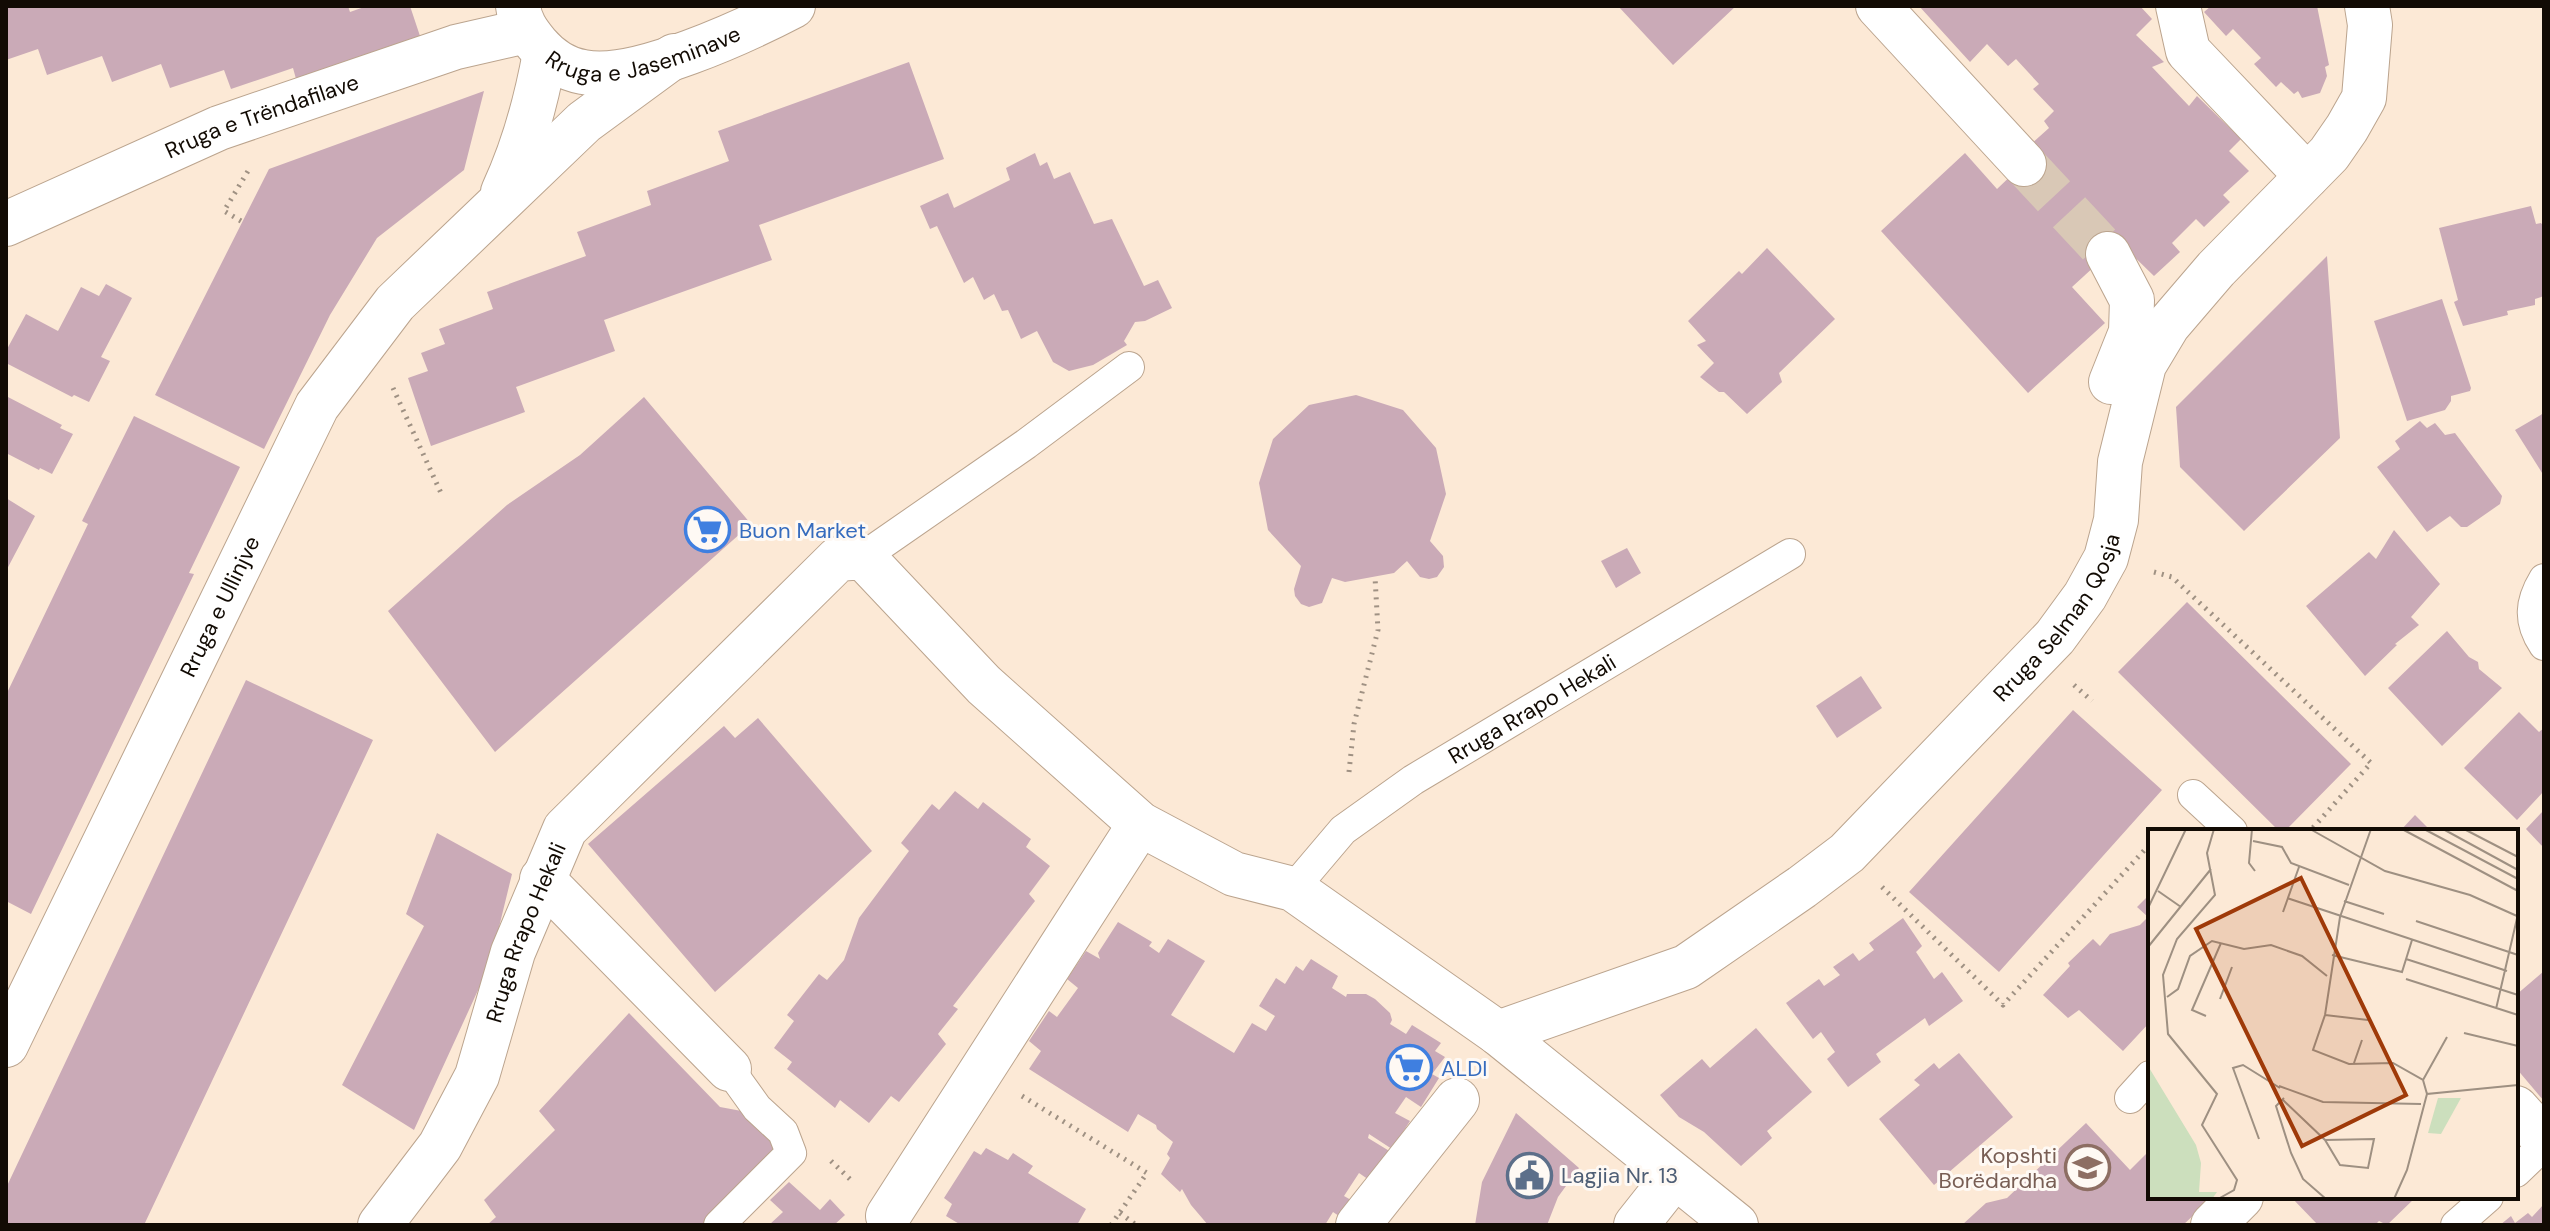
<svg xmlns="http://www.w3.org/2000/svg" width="2550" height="1231" viewBox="0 0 2550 1231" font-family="'DM Sans',sans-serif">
	<rect width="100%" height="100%" fill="#fce9d6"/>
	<path fill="#caaab7" d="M6 6H348L350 12 367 6H410L423 45 298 86 293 68 231 89 224 70 170 88 161 64 112 82 102 56 47 75 38 49 6 60Z
		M1618 6H1736L1673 65Z
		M1919 6H2140L2152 19 2136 35 2164 62 2152 67 2189 106 2197 96 2241 139 2229 151 2249 171 2223 195 2230 202 2204 227 2196 219 2172 243 2180 252 2154 276 2120 243 2072 287 2105 323 2028 393 1881 231 1965 153 1997 189 2037 151 2030 145 2049 128 2044 121 2054 111 2033 89 2039 84 2016 59 2008 66 1987 44 1970 62Z
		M2211 6H2317L2329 65 2325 67 2327 76 2320 93 2302 98 2298 91 2294 94 2281 82 2276 87 2254 64 2261 58 2233 29 2226 36 2204 12Z
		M909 62 944 159 759 225 772 260 604 320 615 351 516 387 525 412 431 446 408 378 428 371 421 353 445 344 439 329 493 309 487 292 586 256 577 232 651 205 647 191 729 161 718 131Z
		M484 91 464 170 377 238 330 315 264 449 155 395 269 169Z
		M1035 153 1040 166 1047 162 1054 179 1070 172 1094 224 1112 219 1144 286 1158 280 1172 308 1145 321 1135 322 1124 341 1127 345 1093 365 1069 371 1053 362 1037 331 1021 339 1008 310 1002 311 994 294 984 300 973 277 964 283 937 226 930 229 920 206 948 193 954 208 1010 180 1006 168Z
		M2531 206 2536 224 2541 223 2544 227V296L2535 299V305L2507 311 2508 315 2463 326 2454 302 2458 300 2439 228Z
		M1767 248 1835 319 1779 373 1782 382 1747 414 1724 392H1719L1700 377 1714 363 1697 345 1706 341 1688 321 1739 271 1742 274Z
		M2327 256 2340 438 2244 531 2180 467 2176 407Z
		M106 284 132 298 101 357 110 361 89 402 74 395 72 397 6 363V351L26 314 58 331 81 287 99 296Z
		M2442 299 2471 388 2470 391 2451 396V401L2445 410 2407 421 2374 321Z
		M1356 395 1403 410 1436 448 1446 494 1430 541 1443 556 1444 567 1437 577 1429 579 1420 577 1407 561 1394 573 1345 582 1332 578 1322 603 1309 607 1301 604 1295 596 1294 589 1301 566 1268 530 1259 483 1273 439 1309 405Z
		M6 396 62 425 60 428 73 434 52 474 40 468 39 470 6 453Z
		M644 397 751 524 495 752 388 611 507 505 580 455Z
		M2544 413V476L2515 430Z
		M134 416 240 467 189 573 194 574 31 914 6 901V695L88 524 82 521Z
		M2420 421 2427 428 2435 423 2445 435 2455 433 2502 496 2500 504 2467 527H2461L2450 516 2427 532 2377 467 2400 449 2395 441Z
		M6 498 35 516 6 571Z
		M2394 530 2440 584 2411 617 2419 625 2395 644 2397 645 2365 676 2306 606 2369 552 2376 559Z
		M1627 548 1641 573 1616 588 1601 561Z
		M2187 602 2351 764 2285 831H2279L2118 672Z
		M2447 631 2469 657 2478 662 2479 669 2502 688 2442 746 2388 688Z
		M1861 676 1882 708 1837 738 1816 706Z
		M246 680 373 740 144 1225H6V1188Z
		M2073 710 2162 790 1999 972 1909 892Z
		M2519 712 2539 732 2544 728V791L2517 820 2464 768Z
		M758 718 872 851 715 992 588 844 724 726 735 738Z
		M955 791 978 809 983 802 1031 839 1026 847 1050 866 1029 894 1035 901 953 1006 958 1009 938 1034 946 1044 899 1102 891 1096 869 1123 840 1100 835 1108 787 1069 792 1062 774 1048 794 1021 787 1015 819 974 827 980 844 960 859 918 909 851 901 843 932 804 939 810Z
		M2544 810V848L2526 829Z
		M2415 815 2431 831H2400Z
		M437 833 512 874 490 964 414 1130 342 1085 424 926 406 914Z
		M2150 894V1022L2123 1051 2079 1010 2068 1018 2043 995 2070 966 2068 963 2093 939 2100 946 2110 934 2140 925 2148 917 2137 907Z
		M1903 918 1922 946 1916 952 1934 979 1942 972 1963 1001 1929 1026 1925 1018 1876 1054 1881 1062 1848 1087 1827 1059 1835 1052 1821 1032 1813 1039 1786 1003 1819 979 1824 986 1840 975 1833 967 1853 953 1859 961 1874 950 1869 943Z
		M1118 922 1152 942 1149 946 1159 953 1168 939 1205 961 1171 1015 1234 1053 1252 1023 1266 1031 1275 1016 1259 1006 1276 978 1285 984 1296 966 1303 971 1311 959 1338 976 1332 988 1346 997 1347 994H1366L1375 999 1390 1013 1392 1020 1390 1024 1406 1034 1412 1025 1441 1043 1435 1051 1445 1057 1432 1074 1439 1078 1421 1107 1406 1097 1395 1113 1410 1121 1392 1149 1369 1134 1368 1138 1391 1152 1372 1182 1359 1173 1344 1196 1358 1204 1348 1222 1333 1212 1325 1225H1208L1191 1205 1182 1189 1180 1192 1161 1174 1170 1158 1167 1154 1173 1142 1157 1129 1156 1125 1138 1114 1128 1132 1029 1069 1041 1051 1029 1041 1049 1011 1057 1017 1078 988 1067 979 1086 951 1100 959 1098 953Z
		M2544 971V1101L2516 1068V995Z
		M629 1013 720 1107 747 1112 779 1148 707 1225H487L496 1217 484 1200 555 1130 539 1111Z
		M1756 1028 1812 1092 1767 1131 1772 1138 1741 1166 1704 1132 1679 1117 1660 1095 1702 1059 1710 1068Z
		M1959 1053 2013 1117 1934 1185 1879 1119 1920 1085 1914 1080 1934 1063 1939 1069Z
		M1516 1113 1579 1168 1558 1197 1547 1225H1475L1482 1182Z
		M2086 1123 2130 1170 2150 1150V1197L2211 1199 2183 1225H1962L1986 1203 2007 1198Z
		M986 1148 1008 1160 1013 1153 1033 1166 1028 1173 1086 1209 1077 1225H961L946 1216 952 1204 944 1198 974 1151 981 1155Z
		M789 1182 820 1210 830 1199 845 1215 834 1225H769L783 1212 770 1200Z
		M2291 1197H2416L2387 1225 2379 1221 2375 1225H2318Z
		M2544 1204V1225H2500L2511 1216 2515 1223 2528 1213 2532 1217Z"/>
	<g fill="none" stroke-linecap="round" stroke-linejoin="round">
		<path stroke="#d9c8b6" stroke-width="44" stroke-dasharray="44 22" stroke-linecap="butt" d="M2024 164 2108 254"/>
		<defs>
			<g id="lane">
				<path d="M863 557 1026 444 1129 367"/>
				<path d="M2544 579C2530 602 2528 621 2544 645"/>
				<path d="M2193 795 2232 831"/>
				<path id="s1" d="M1293 889 1343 830 1413 780 1790 554"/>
				<path d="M2130 1098 2150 1076"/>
				<path d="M2516 1172 2544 1145"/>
				<path d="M719 1225 791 1153 783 1132 757 1108 729 1069"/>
				<path d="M2456 1225 2488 1197"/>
			</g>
			<g id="street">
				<path id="s2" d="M518 6C520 22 527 32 537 44 549 58 565 69 583 72 634 83 747 30 793 6"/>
				<path d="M1878 6 2024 164"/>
				<path d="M2178 6 2188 51 2307 176"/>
				<path d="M503 192C524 147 536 103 545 53"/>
				<path id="s3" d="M6 224 219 128 456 47 526 31"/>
				<path d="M2108 254 2132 300 2131 332 2111 382"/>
				<path d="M542 879 729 1069"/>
				<path id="s4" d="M1498 1033 1686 967 1802 887 1847 853 2055 637 2085 596 2106 558 2116 520 2120 462 2144 365 2168 325 2216 269 2329 154 2347 128 2364 98 2370 25 2367 6"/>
				<path id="s5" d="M6 1045 317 406 395 303 584 122 674 56"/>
				<path d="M2516 1108 2544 1139"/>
				<path d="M888 1216 1140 824"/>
				<path id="s6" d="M380 1225 440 1146 477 1076 513 952 565 829 838 559 863 557 984 685 1140 824 1234 874 1293 889 1498 1033 1736 1225"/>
				<path d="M1358 1225 1457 1100"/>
				<path d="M1636 1225 1674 1177"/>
				<path d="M2213 1225 2241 1197"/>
			</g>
		</defs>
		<use href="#lane" stroke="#bba48e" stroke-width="32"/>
		<use href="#street" stroke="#bba48e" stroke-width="46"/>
		<path stroke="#9f9183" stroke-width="5" stroke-dasharray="2 6" stroke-linecap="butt" d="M241 221 224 211 248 171
			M393 388 441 493
			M2154 572 2172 577 2371 763 2310 831
			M2074 685 2092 701
			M1349 772 1354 724 1378 630 1375 577
			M1882 887 2003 1005 2150 844
			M1022 1096 1147 1173 1111 1225
			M831 1161 853 1182
			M1120 1213 1136 1225"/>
		<use href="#lane" stroke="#fff" stroke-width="30"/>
		<use href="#street" stroke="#fff" stroke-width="44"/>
	</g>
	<defs>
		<symbol id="supermarket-ring" viewBox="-11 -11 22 22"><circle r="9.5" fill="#fef9f4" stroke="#3f7fe0" stroke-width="1.5"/><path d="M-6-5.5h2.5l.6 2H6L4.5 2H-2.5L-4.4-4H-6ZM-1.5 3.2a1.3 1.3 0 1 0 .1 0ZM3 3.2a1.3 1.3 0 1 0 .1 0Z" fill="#3f7fe0"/></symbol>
		<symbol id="school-ring" viewBox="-11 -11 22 22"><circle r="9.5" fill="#fef9f4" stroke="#8d6e63" stroke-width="1.5"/><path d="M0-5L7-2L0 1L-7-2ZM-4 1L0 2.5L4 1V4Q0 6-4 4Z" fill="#8d6e63"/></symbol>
		<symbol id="civic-ring" viewBox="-11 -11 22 22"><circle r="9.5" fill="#fef9f4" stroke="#5c6f8a" stroke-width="1.5"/><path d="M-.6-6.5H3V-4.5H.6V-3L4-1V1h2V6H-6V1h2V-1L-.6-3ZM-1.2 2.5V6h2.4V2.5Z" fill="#5c6f8a"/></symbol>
	</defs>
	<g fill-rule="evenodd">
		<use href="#supermarket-ring" x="682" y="504" width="51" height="51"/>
		<use href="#supermarket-ring" x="1384" y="1042" width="51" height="51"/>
		<use href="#school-ring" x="2062" y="1142" width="51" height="51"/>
		<use href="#civic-ring" x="1504" y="1150" width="51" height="51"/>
	</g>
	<g text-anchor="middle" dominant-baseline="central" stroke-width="6" stroke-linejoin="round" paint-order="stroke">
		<g font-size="22" fill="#120b04" stroke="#fef9f4">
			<text stroke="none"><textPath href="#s2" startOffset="160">Rruga e Jaseminave</textPath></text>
			<text stroke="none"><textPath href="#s3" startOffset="278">Rruga e Trëndafilave</textPath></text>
			<text stroke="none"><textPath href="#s5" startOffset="488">Rruga e Ullinjve</textPath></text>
			<text stroke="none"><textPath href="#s4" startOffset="714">Rruga Selman Qosja</textPath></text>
			<text stroke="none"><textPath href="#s1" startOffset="302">Rruga Rrapo Hekali</textPath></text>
			<text stroke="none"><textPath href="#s6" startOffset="330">Rruga Rrapo Hekali</textPath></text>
		</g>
		<g font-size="22" fill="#366cbe" stroke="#fef9f4" text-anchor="start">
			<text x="739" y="530">Buon Market</text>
			<text x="1441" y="1068">ALDI</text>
		</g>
		<g font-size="22" fill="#785e54" stroke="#fef9f4" text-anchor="end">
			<text x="2057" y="1155">Kopshti<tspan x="2057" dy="25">Borëdardha</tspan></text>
		</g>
		<g font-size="22" fill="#4e5e75" stroke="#fef9f4" text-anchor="start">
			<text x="1561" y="1175">Lagjia Nr. 13</text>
		</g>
	</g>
	<g transform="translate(2148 829)">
		<rect width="370" height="370" fill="#fce9d6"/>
		<path d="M290 269H313L293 305 280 304Z" fill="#ccdfbd"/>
		<path d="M0 237 48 316 53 334 51 363H69L64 370H0Z" fill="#ccdfbd"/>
		<path fill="none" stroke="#9e9082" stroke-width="2" d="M66 0 59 24 67 66 29 110 15 146 20 205 69 265 54 296 89 351 86 361 70 370M104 0 101 34 107 42M162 0 237 42 322 66 369 87M223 0 192 88 177 186 165 221 201 235 245 234 275 251 279 265M254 0 370 62M276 0 370 50M295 0 370 41M316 0 370 28M105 12 134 18 143 34 201 56M10 62 33 78M139 69 359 142M196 72 236 85M0 79 38 0M135 83 151 38M268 92 370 126M0 118 63 40M184 126 254 143 264 111M258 130 370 166M258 150 370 186M19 168 30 160 42 127 64 112 96 120 123 116 154 127 179 147M72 170 84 138M348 180 370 85M177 186 220 191M58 187 44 181 73 114M316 204 370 217M206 234 214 211M275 251 299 208M131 257 175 273 273 275M136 269 128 277 143 324 155 350 178 370M135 271 177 311 192 336 220 339 226 310 177 311M111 310 85 239 95 236 132 259M246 370 259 341 279 265 370 256"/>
		<path fill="#9f3a09" fill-opacity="0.15" stroke="#9f3a09" stroke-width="4" d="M153 49 258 266 154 317 48 100Z"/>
		<rect width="370" height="370" fill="none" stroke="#120b04" stroke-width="4"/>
	</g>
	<rect width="2550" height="1231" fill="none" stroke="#120b04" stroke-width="16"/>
</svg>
